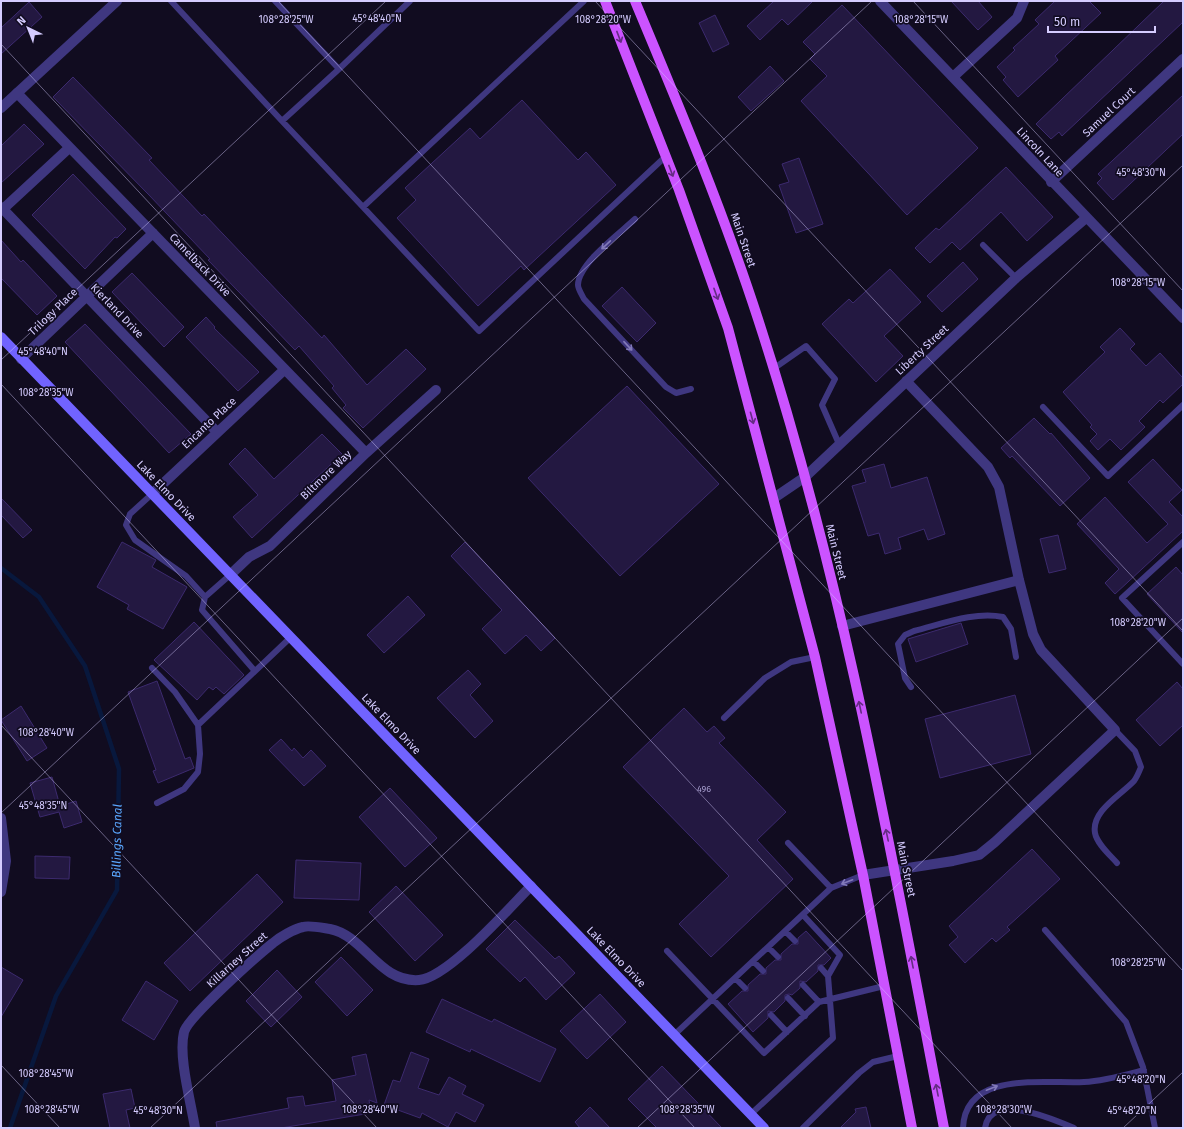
<svg xmlns="http://www.w3.org/2000/svg" width="1184" height="1129" viewBox="0 0 1184 1129" font-family="'Fira Sans',sans-serif">
	<rect width="100%" height="100%" fill="#110c20"/>
	<g fill="none" stroke-linecap="round" stroke-linejoin="round">
		<path stroke="#08183d" stroke-width="4.5" d="M1 568 39 597 85 666 119 769 117 890 56 996 10 1128"/>
	</g>
	<path fill="#231841" stroke="#3c2a6e" d="M774 1H813L788 25 782 19 760 40 747 26Z
		M951 1H978L992 17 978 30Z
		M1055 1H1089L1101 13 1055 56 1058 60 1018 97 1003 80 1006 77 997 67 1015 50 1013 48 1039 24 1035 20Z
		M1164 1H1183V22L1062 136 1059 132 1051 139 1036 124Z
		M29 2 42 17 1 54V28Z
		M842 5 978 148 907 215 801 101 827 76 810 59 815 54 803 42Z
		M715 15 729 44 713 52 699 23Z
		M770 66 784 81 751 111 738 97Z
		M73 77 152 158 149 160 202 216 204 214 322 338 324 335 367 385 406 349 426 369 363 428 343 408 346 405 332 388 334 386 299 346 295 350 208 260 210 259 148 194 53 97Z
		M1183 95V134L1113 200 1097 183 1102 178 1098 174Z
		M522 100 578 160 586 152 616 185 524 270 521 266 478 306 397 218 416 200 405 188 470 128 480 139Z
		M24 124 44 144 1 183V146Z
		M799 158 823 224 796 233 779 185 789 182 782 164Z
		M1006 167 1053 217 1027 241 1001 212 960 250 952 242 930 263 915 248 936 228 939 230Z
		M73 174 126 229 117 238 115 237 85 269 32 215Z
		M1 240 21 262 23 260 57 296 37 315 1 278Z
		M963 262 978 279 942 312 927 296Z
		M890 269 921 302 884 336 903 356 876 382 822 324 849 299 853 303Z
		M132 273 184 327 164 347 112 292Z
		M622 287 656 323 637 342 602 306Z
		M206 317 215 327 214 328 259 372 238 391 186 337Z
		M85 324 191 434 169 453 65 342Z
		M1120 328 1135 344 1130 349 1146 366 1160 353 1183 378V384L1163 403 1160 400 1139 421 1145 427 1121 450 1110 439 1098 450 1090 441 1097 434 1090 427 1092 425 1063 392 1105 352 1100 347Z
		M627 386 719 484 620 576 528 478Z
		M1034 418 1050 434 1051 433 1090 478 1060 506 1012 456 1010 458 1001 448Z
		M322 434 342 454 252 538 233 517 258 495 229 464 245 448 274 479Z
		M1153 459 1182 490 1169 502 1183 517V531L1115 594 1105 583 1119 569 1077 524 1105 497 1147 543 1168 524 1128 482Z
		M884 464 891 488 927 477 945 534 928 540 924 529 898 538 901 549 885 554 879 533 868 536 852 486 866 482 862 470Z
		M1 498 32 530 23 538 1 515Z
		M1058 535 1066 569 1049 573 1040 539Z
		M122 542 154 559 156 560 152 567 187 587 163 629 127 609 129 605 97 587Z
		M465 542 555 638 541 651 526 635 505 654 482 629 502 610 451 556Z
		M1176 567 1183 575V633L1147 594Z
		M408 596 425 615 384 653 367 635Z
		M194 622 244 675 224 694 216 687 213 690 209 687 197 700 154 660Z
		M961 623 968 644 916 662 908 639Z
		M468 670 481 684 470 695 493 721 475 738 437 698Z
		M157 681 185 759 190 757 194 768 158 783 153 771 156 770 128 692Z
		M1177 682 1183 689V725L1160 746 1136 720Z
		M1015 695 1031 754 940 778 925 719Z
		M21 706 47 748 27 761 1 720Z
		M684 708 707 732 714 726 725 738 719 743 786 812 757 840 793 879 711 957 679 924 729 876 623 767Z
		M281 739 292 751 294 748 303 758 311 750 326 766 304 786 269 750Z
		M52 777 60 806 76 801 82 822 64 828 59 812 40 817 30 783Z
		M390 788 437 838 405 867 359 817Z
		M1032 849 1060 879 1007 927 1010 930 996 942 992 938 965 963 949 945 958 937 949 926Z
		M35 856 70 857 69 879 35 878Z
		M296 860 361 863 359 900 294 898Z
		M257 874 283 902 190 991 164 963Z
		M396 886 443 935 415 961 369 912Z
		M515 920 555 959 559 956 575 973 546 1000 525 977 520 982 486 949Z
		M806 931 831 958 824 965H818V971L806 982 800 981V988L792 995 789 994 785 995V1001L774 1012 768 1011V1018L753 1032 728 1004 742 991H748V985L760 974H766V968L775 960H781V954L792 944H798V938Z
		M341 957 373 990 347 1016 315 982Z
		M1 967 23 980 1 1017Z
		M277 970 302 997 271 1027 246 1001Z
		M146 981 178 1001 154 1040 122 1020Z
		M600 994 626 1022 587 1059 560 1031Z
		M442 999 492 1022 494 1019 556 1049 540 1082 471 1049 470 1052 426 1032Z
		M411 1052 429 1059 418 1088 439 1095 449 1077 466 1086 462 1094 484 1105 475 1122 456 1112 448 1127 422 1113 420 1118 384 1105 393 1080 400 1082Z
		M366 1054 377 1103 369 1100 371 1113 281 1128H217L216 1122 289 1108 287 1098 303 1096 305 1106 336 1101 332 1080 356 1075 352 1057Z
		M662 1066 722 1128H657L628 1099Z
		M131 1089 135 1108 126 1110 130 1128H110L103 1094Z
		M590 1107 610 1128H580L575 1122Z
		M866 1107 871 1128H840L856 1112 855 1109Z"/>
	<g fill="none" stroke-linecap="round" stroke-linejoin="round">
		<path stroke="#3f3780" stroke-width="6" d="M171 1 282 121
			M275 1 339 69 410 1
			M339 69 282 121 363 207 584 1
			M363 207 479 331 665 157
			M635 219C620 233 578 264 578 285 578 289 582 295 584 299L666 387 676 393 691 389
			M983 245 1016 278
			M773 369 806 346 835 379 822 405 839 444
			M1043 407 1108 476 1183 405
			M152 494 130 514 126 525 135 540 186 576 205 597
			M1183 542 1122 598 1183 664
			M230 575 205 597 202 610 254 670
			M152 668 175 692 198 725 200 754 198 772 184 789 157 803
			M911 687 905 678 898 644 905 635 914 631C942 624 975 611 1003 617L1011 629 1016 657
			M724 718 765 678 791 662 815 657
			M198 725 291 637
			M1115 730 1135 751 1141 767C1139 772 1137 777 1134 781 1121 795 1091 811 1095 833 1097 844 1110 855 1117 863
			M788 843 831 888
			M1045 930 1126 1022 1143 1067 1155 1128
			M785 931 795 941
			M768 947 778 957
			M667 951 764 1053 819 1002 884 986
			M753 961 763 971
			M821 968 828 976
			M735 978 745 988
			M803 985 819 1002
			M788 998 805 1016
			M771 1015 787 1032
			M674 1035 831 888 863 875
			M751 1114 833 1038 828 976 840 955 803 915
			M803 1128 859 1073 873 1062 898 1056
			M963 1128C965 1070 1045 1084 1084 1082 1105 1081 1125 1075 1144 1070
			M985 1128C990 1091 1055 1120 1074 1128"/>
		<path stroke="#3f3780" stroke-width="10" d="M880 1 1183 318
			M953 77 1017 18 1024 1
			M17 93 366 453
			M1051 182 1183 59
			M1 207 217 432
			M3 209 69 148
			M21 359 153 233
			M152 494 284 370
			M774 498 805 477 1016 278 1086 218
			M230 575 249 557 270 546 366 453 436 390
			M842 626 1019 580
			M1 818 6 861 1 892
			M863 875 953 861 979 855 995 842 1115 730 1041 650 1033 634 1019 580 999 487 988 467 906 381
			M195 1128C191 1102 178 1057 184 1032 188 1017 258 955 273 943 280 937 294 929 303 927 309 925 323 928 330 929 365 936 379 983 419 980 448 978 509 908 531 886"/>
		<path stroke="#3f3780" stroke-width="10" d="M1 108 117 1"/>
		<path stroke="#7163ff" stroke-width="10" d="M1 337 764 1128"/>
		<path stroke="#cb53ff" stroke-width="10" d="M605 1 679 190 728 328 815 657 863 875 912 1128
			M635 1C679 106 723 211 758 319 844 582 892 857 944 1128"/>
	</g>
	<defs><path id="oneway-shaft" d="M-6 0H5M1.5-3L5.5 0L1.5 3" fill="none" stroke-width="1.6" stroke-linecap="round" stroke-linejoin="round"/></defs>
	<g stroke="#652c84">
		<use href="#oneway-shaft" transform="translate(619 37) rotate(69)"/>
		<use href="#oneway-shaft" transform="translate(671 171) rotate(69)"/>
		<use href="#oneway-shaft" transform="translate(716 294) rotate(70)"/>
		<use href="#oneway-shaft" transform="translate(752 418) rotate(75)"/>
		<use href="#oneway-shaft" transform="translate(860 707) rotate(-102)"/>
		<use href="#oneway-shaft" transform="translate(887 835) rotate(-102)"/>
		<use href="#oneway-shaft" transform="translate(912 962) rotate(-101)"/>
		<use href="#oneway-shaft" transform="translate(937 1090) rotate(-101)"/>
	</g>
	<g stroke="#827ab9">
		<use href="#oneway-shaft" transform="translate(606 245) rotate(137)"/>
		<use href="#oneway-shaft" transform="translate(628 346) rotate(47)"/>
		<use href="#oneway-shaft" transform="translate(847 882) rotate(159)"/>
		<use href="#oneway-shaft" transform="translate(992 1088) rotate(-21)"/>
	</g>
	<path fill="none" stroke="#d5ccff" stroke-width="1" stroke-opacity="0.45" d="M278 1 1183 971M595 1 1183 631M913 1 1183 291M1 44 1012 1128M1 360 386 1M1 384 695 1128M1 725 377 1128M1 813 872 1M1 1065 60 1128M150 1128 1183 165M637 1128 1183 618M1123 1128 1183 1072"/>
	<g text-anchor="middle" dominant-baseline="central" stroke-width="3.5" stroke-linejoin="round" paint-order="stroke">
		<g font-size="9" fill="#a89fd0">
			<text x="704" y="789">496</text>
		</g>
		<g font-size="11" fill="#d5ccff" stroke="#110c20">
			<text transform="translate(1109 112) rotate(-43)">Samuel Court</text>
			<text transform="translate(1040 152) rotate(47)">Lincoln Lane</text>
			<text transform="translate(743 240) rotate(71)">Main Street</text>
			<text transform="translate(200 265) rotate(46)">Camelback Drive</text>
			<text transform="translate(117 311) rotate(46)">Kierland Drive</text>
			<text transform="translate(53 312) rotate(-44)">Trilogy Place</text>
			<text transform="translate(922 350) rotate(-43)">Liberty Street</text>
			<text transform="translate(209 423) rotate(-43)">Encanto Place</text>
			<text transform="translate(326 475) rotate(-44)">Biltmore Way</text>
			<text transform="translate(166 491) rotate(46)">Lake Elmo Drive</text>
			<text transform="translate(836 552) rotate(76)">Main Street</text>
			<text transform="translate(391 724) rotate(46)">Lake Elmo Drive</text>
			<text transform="translate(906 869) rotate(78)">Main Street</text>
			<text transform="translate(616 957) rotate(46)">Lake Elmo Drive</text>
			<text transform="translate(237 960) rotate(-42)">Killarney Street</text>
		</g>
		<g font-size="12" font-style="italic" fill="#5aa7ff" stroke="#110c20">
			<text transform="translate(117 841) rotate(-89)">Billings Canal</text>
		</g>
	</g>
	<g font-size="10" text-anchor="middle" fill="#d5ccff" stroke="#110c20" stroke-width="3.5" stroke-linejoin="round" paint-order="stroke">
		<text x="377" y="22">45°48'40"N</text>
		<text x="286" y="23">108°28'25"W</text>
		<text x="603" y="23">108°28'20"W</text>
		<text x="921" y="23">108°28'15"W</text>
		<text x="1141" y="176">45°48'30"N</text>
		<text x="1138" y="286">108°28'15"W</text>
		<text x="43" y="355">45°48'40"N</text>
		<text x="46" y="396">108°28'35"W</text>
		<text x="1138" y="626">108°28'20"W</text>
		<text x="46" y="736">108°28'40"W</text>
		<text x="43" y="809">45°48'35"N</text>
		<text x="1138" y="966">108°28'25"W</text>
		<text x="46" y="1077">108°28'45"W</text>
		<text x="1141" y="1083">45°48'20"N</text>
		<text x="52" y="1113">108°28'45"W</text>
		<text x="370" y="1113">108°28'40"W</text>
		<text x="687" y="1113">108°28'35"W</text>
		<text x="1004" y="1113">108°28'30"W</text>
		<text x="158" y="1114">45°48'30"N</text>
		<text x="1132" y="1114">45°48'20"N</text>
	</g>
	<rect width="1184" height="1129" fill="none" stroke="#d5ccff" stroke-width="4"/>
	<g transform="translate(28 28) rotate(317)" stroke="#110c20" stroke-width="3" paint-order="stroke">
	<path d="M0-3L7 15L0 10L-7 15Z" fill="#d5ccff"/>
	<text y="-6" font-size="11" font-weight="bold" text-anchor="middle" fill="#d5ccff">N</text>
	</g>
	<path d="M1048 26v6h107v-6" fill="none" stroke="#d5ccff" stroke-width="2"/>
	<text x="1054" y="26" font-size="12" fill="#d5ccff" stroke="#110c20" stroke-width="3" paint-order="stroke">50 m</text>
</svg>
